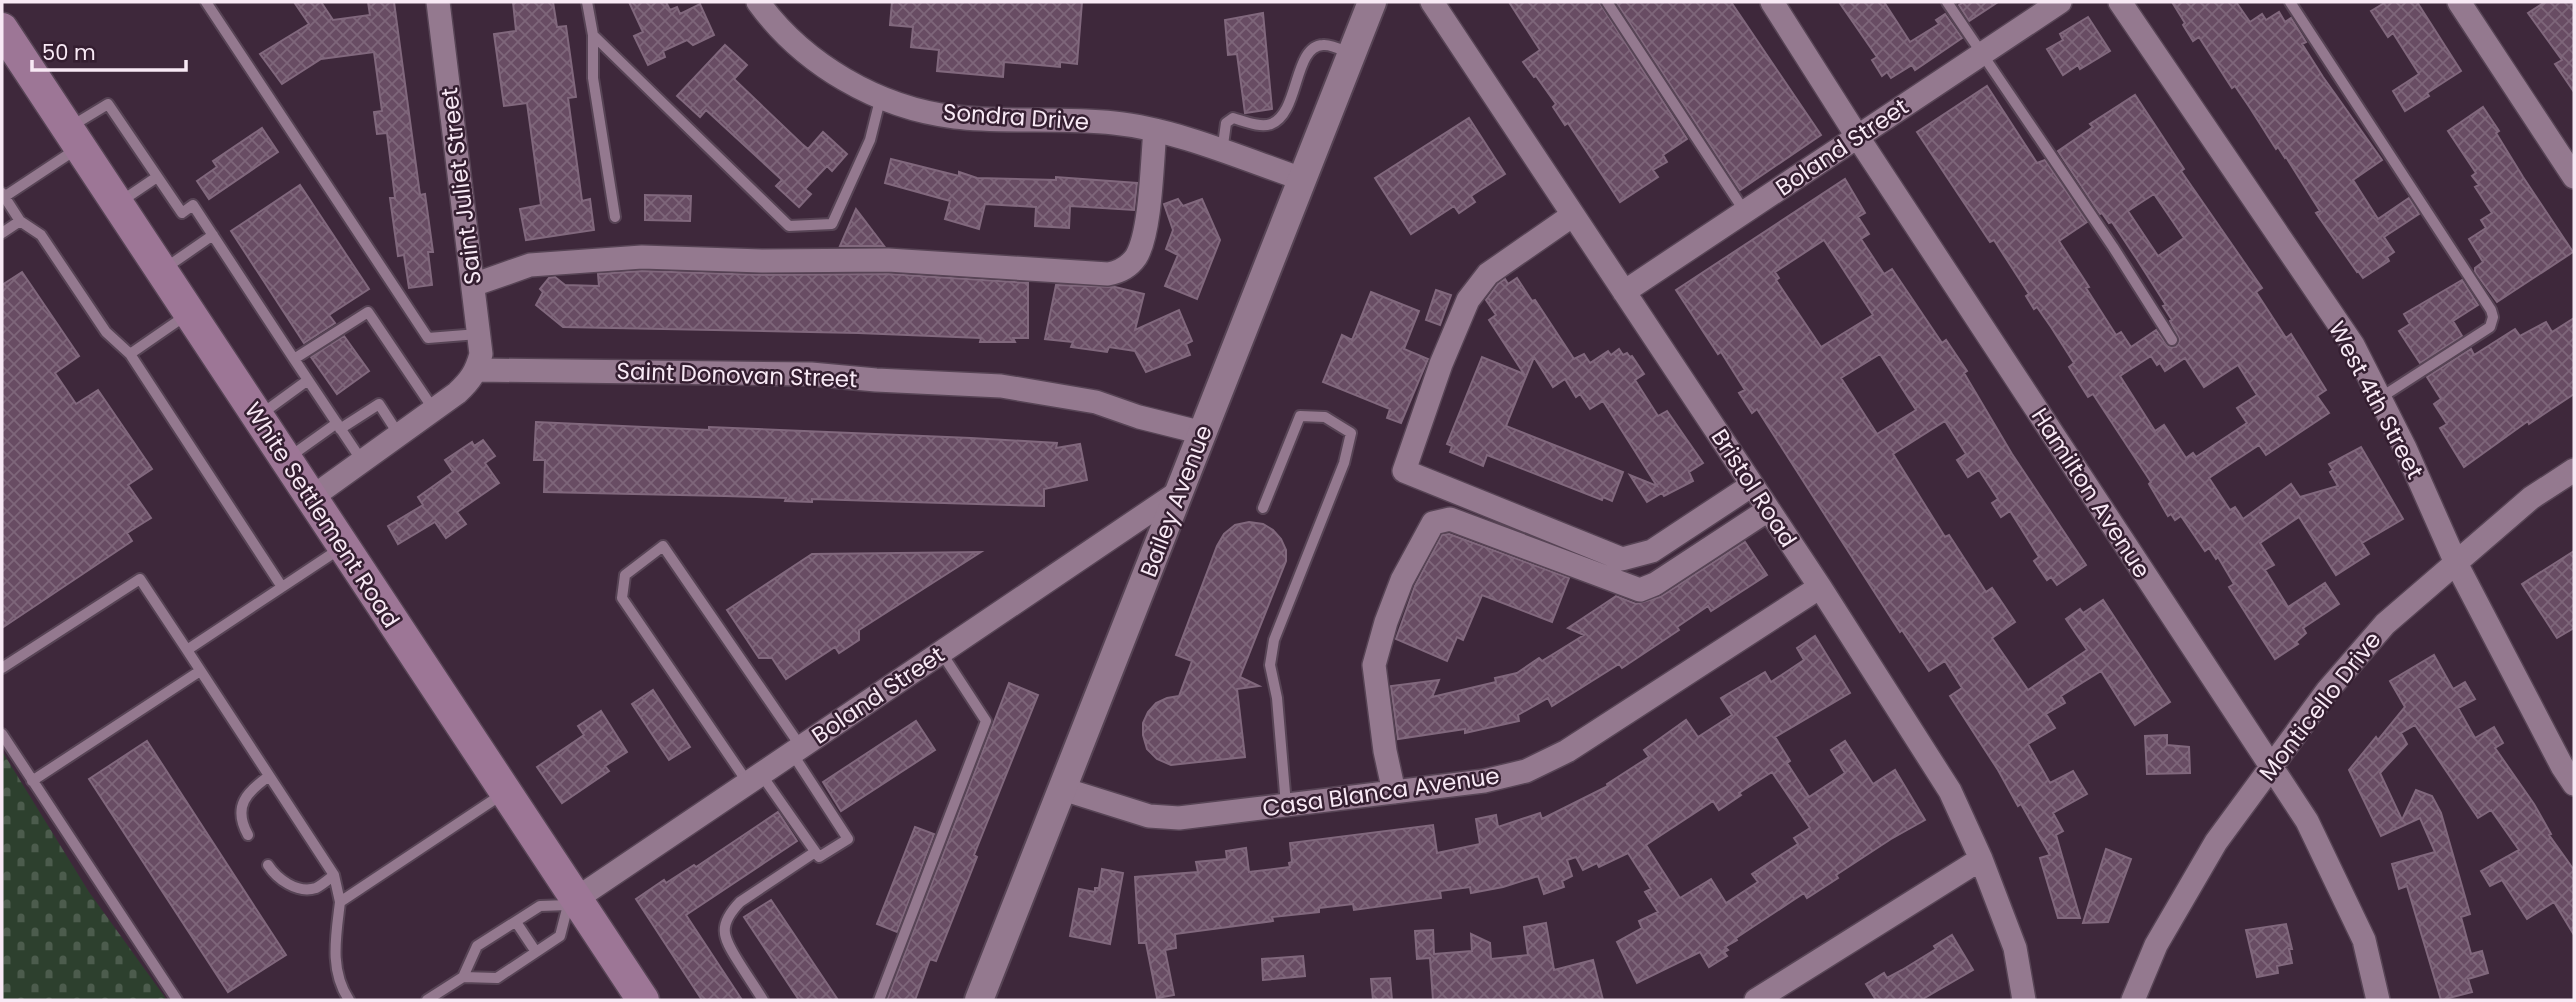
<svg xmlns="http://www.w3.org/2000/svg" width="2576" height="1002" viewBox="0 0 2576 1002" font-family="Poppins,sans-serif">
	<defs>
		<pattern id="cemetery-stones" width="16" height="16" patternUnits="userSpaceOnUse" patternTransform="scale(1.75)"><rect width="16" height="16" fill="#2d402e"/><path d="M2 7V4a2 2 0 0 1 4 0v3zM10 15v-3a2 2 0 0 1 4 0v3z" fill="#4c5c4d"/></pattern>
		<pattern id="building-cross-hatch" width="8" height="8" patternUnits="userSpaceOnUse" patternTransform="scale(1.75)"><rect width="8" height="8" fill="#684c63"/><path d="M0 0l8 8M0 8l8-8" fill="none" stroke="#7e667a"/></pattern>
	</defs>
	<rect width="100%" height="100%" fill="#3e283b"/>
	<path fill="url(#cemetery-stones)" d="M2 751 89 892 167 1000H2Z"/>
	<path fill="url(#building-cross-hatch)" stroke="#81687d" stroke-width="2" fill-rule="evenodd" d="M294 2H321L333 20 370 15 368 2H394L420 195 425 194 433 252H428L432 285 409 288 404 255 398 256 390 198H395L387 133 377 134 374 112 382 111 374 52 321 59 282 84 260 54 309 24Z
		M513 2H553L557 27 566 26 576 97 568 98 582 201 590 199 594 230 526 240 520 209 541 205 527 103 504 106 494 34 516 31Z
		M629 2H666L670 10 677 7 680 14 700 4 714 35 693 45 687 40 663 51 665 57 648 65 634 36 643 32Z
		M892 2H1082L1077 64 1060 62V67L1004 62 1003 77 937 71 939 50 911 47 913 27 890 25Z
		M1509 2H1599L1687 139 1663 155 1667 162 1653 170 1658 177 1620 202 1568 123 1565 125 1553 107 1556 104 1536 76 1534 77 1523 62 1540 50Z
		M1616 2H1731L1821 135 1740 190Z
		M1839 2H1884L1910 42 1939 24 1936 20 1945 14 1962 38 1915 70 1912 65 1891 78 1887 72 1882 76 1872 60 1877 57Z
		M1964 2H1998L1969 21 1959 5Z
		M2172 2H2236L2250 22 2262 14 2266 20 2279 12 2285 22 2291 18 2306 42 2302 44 2323 77 2382 160 2353 180 2378 219 2409 198 2419 214 2384 237 2394 252 2387 257 2389 261 2363 278 2358 271 2357 272 2316 213 2320 211 2286 157 2285 158 2278 147 2276 149 2250 108 2235 86 2232 88 2199 37 2193 41 2183 25 2185 23Z
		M2386 2H2417L2461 71 2427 93 2429 96 2405 111 2393 91 2419 74 2393 33 2388 37 2371 11Z
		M2545 2H2574V92L2555 64 2562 60 2528 13Z
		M1263 13 1272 109 1245 113 1237 54 1228 55 1225 20Z
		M2088 17 2110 51 2080 69 2078 65 2063 75 2047 49 2063 40 2060 34Z
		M725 45 747 65 734 79 802 144 808 149 823 132 847 154 832 171 827 166 805 189 811 194 799 207 776 186 782 180 706 110 700 117 677 96Z
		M1987 86 2037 163 2045 160 2087 222 2059 241 2089 287 2086 288 2116 335 2121 332 2131 347 2156 330 2169 347H2176L2180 340 2170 321 2172 320 2163 306 2166 305 2136 258 2112 222 2109 223 2102 213 2100 214 2058 151 2093 127 2090 124 2135 95 2184 169 2181 171 2262 288 2256 292 2286 338 2291 334 2326 390 2317 396 2329 413 2266 455 2259 445 2209 478 2230 510 2235 507 2243 519 2291 484 2300 497 2338 486 2330 472 2333 470 2329 464 2361 447 2403 519 2362 543 2369 554 2336 575 2299 517 2260 543 2274 565 2265 570 2288 607 2325 583 2339 604 2303 628 2306 633 2296 642 2298 644 2275 659 2229 587 2234 584 2218 557 2216 559 2209 548 2205 551 2181 516 2175 520 2171 514 2168 516 2149 484 2151 482 2093 394 2088 397 2069 367 2074 363 2051 327 2037 307 2034 309 2026 296 2029 294 1994 240 1990 242 1917 132ZM2154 194 2184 238 2158 256 2128 211ZM2151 356 2157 365 2160 363 2165 371 2185 358 2204 387 2238 365 2257 395 2237 408 2247 423 2196 457 2193 453 2186 458 2164 425 2155 431 2120 376Z
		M2483 107 2499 131 2496 133 2523 177 2573 252 2497 302 2475 272V268L2483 262 2469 239 2486 228 2481 220 2492 213 2475 187 2479 185 2472 176 2476 173 2448 131Z
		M1469 118 1505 174 1471 196 1475 202 1459 213 1454 206 1411 234 1375 178Z
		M262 128 278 152 209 199 197 181 217 167 213 161Z
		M891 159 959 176V172L977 178 1056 180V177L1137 183 1134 210 1070 206 1069 228 1035 226 1036 207 985 204 979 229 945 219 950 201 885 183Z
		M1845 179 1865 213 1858 217 1869 234 1861 239 1884 274 1892 269 1942 343 1946 340 1967 371 1964 373 2012 454 2086 565 2057 585 2051 577 2047 580 2034 561 2039 557 2010 511 2001 517 1992 503 1998 499 1979 470 1968 477 1957 460 1966 454 1945 421 1893 454 1945 537 1949 535 1986 592 1992 588 2015 622 1992 638 2028 690 2087 650 2066 619 2080 609 2083 613 2103 600 2170 702 2135 725 2101 671 2061 696 2065 703 2046 714 2055 728 2028 744 2050 783 2073 771 2087 794 2053 813 2063 831 2056 835 2080 918H2058L2040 858 2050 855 2021 804 2018 806 1998 770 1950 696 1962 688 1945 661 1929 671 1902 630 1900 632 1757 409 1752 413 1739 393 1745 390 1721 352 1718 354 1676 290ZM1824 240 1873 315 1821 347 1776 280 1779 278 1775 272ZM1880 354 1916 410 1877 434 1841 378Z
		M300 185 369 289 329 315 335 323 304 343 231 231Z
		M645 195 691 196 690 221 645 220Z
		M1178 199 1183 206 1202 199 1220 240 1197 299 1165 286 1178 255 1166 249 1173 230 1164 204Z
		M856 209 884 246H840Z
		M642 271 762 275 888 274 1028 283V338H1013L1015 342H980L981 338 858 333 563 327 536 305 543 292 540 289 549 278 555 277 565 285 599 286 598 274Z
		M22 272 79 356 55 373 76 404 98 390 152 469 128 485 151 518 127 533 132 541 2 628V285Z
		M1517 278 1532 301 1535 300 1574 359 1584 354 1590 363 1608 351 1611 355 1619 349 1623 355 1627 353 1630 357 1632 356 1644 374 1635 380 1658 416 1667 411 1703 463 1689 472 1693 481 1664 496 1662 493 1647 502 1630 475 1657 486 1603 401 1590 409 1580 394 1576 397 1565 379 1553 387 1534 357 1506 426 1623 472 1612 501 1603 497 1602 500 1487 455 1483 466 1450 452 1452 446 1447 444 1482 357 1524 374 1489 320 1496 315 1486 300 1498 284 1505 279 1508 284Z
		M2462 280 2478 305 2453 321 2462 336 2420 363 2399 331 2410 324 2404 314Z
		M1056 285 1115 287 1144 294 1135 330 1179 310 1192 341 1186 344 1190 355 1146 372 1135 351 1109 347 1107 352 1071 347 1073 342 1045 339Z
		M1436 290 1451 295 1440 325 1426 320Z
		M1371 292 1419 311 1404 349 1428 359 1401 423 1387 418 1390 409 1323 382 1342 335 1352 340Z
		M2574 318V394L2529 424 2528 421 2464 467 2440 428 2447 424 2434 404 2441 399 2427 377 2471 349 2474 355 2515 329 2520 336 2546 322 2552 332Z
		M344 336 369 371 337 394 311 357Z
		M536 422 709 430V427L971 438 1057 443 1056 448 1080 444 1087 480 1044 489V506L812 499V502L785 501 786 498 725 496 544 492 545 460H534Z
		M483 440 495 456 485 463 499 483 457 512 466 524 446 538 435 522 398 544 388 526 423 505 418 497 453 472 445 460 472 442 474 446Z
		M1249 522 1263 524 1273 530 1281 539 1286 550V561L1240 677 1259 686 1237 689 1245 757 1171 765 1157 759 1147 749 1143 735V723L1148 712 1156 703 1167 698 1179 696 1192 661 1176 655 1217 546 1224 534 1235 525Z
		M1449 534 1569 578 1552 622 1482 595 1463 640 1457 637 1447 661 1396 639 1415 586 1442 535Z
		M1745 542 1767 575 1711 611 1708 606 1677 627 1679 630 1622 668 1619 664 1552 706 1548 698 1518 715 1519 721 1465 733V729L1398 739 1391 686 1439 680 1432 697 1496 682 1495 678 1517 673 1539 658 1542 661 1584 635 1568 628 1616 596 1636 604 1660 597Z
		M2574 551V628L2557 638 2522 584Z
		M981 552 859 630V640L839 653 835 647 786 679 772 658H759L727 610 812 554Z
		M1815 636 1850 693 1775 737 1790 761 1787 763 1809 797 1845 773 1831 750 1845 741 1873 784 1895 770 1925 820 1891 839 1836 875 1838 878 1807 898 1804 893 1736 938 1737 940 1725 947 1728 950 1724 952 1727 956 1709 967 1700 952 1637 983 1617 942 1642 928 1639 921 1658 912 1645 892 1651 889 1628 853 1599 867 1597 863 1583 870 1576 857 1567 860 1572 876 1562 881 1564 887 1544 894 1538 876 1503 887 1471 893 1470 887 1440 891 1441 898 1354 910 1353 904 1319 908V912L1272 917 1273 921 1175 934 1176 948 1165 950 1174 995 1157 998 1146 943H1139L1135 877 1198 872 1196 862 1227 859 1226 851 1246 848 1249 872 1290 867 1289 863 1292 862 1290 843 1433 825 1437 853 1480 844 1476 819 1496 815 1498 827 1540 813 1542 819 1608 786 1607 784 1649 757 1644 750 1686 720 1698 737 1732 715 1721 698 1765 672 1771 682 1804 660 1797 648ZM1772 772 1810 828 1794 838 1798 844 1752 874 1758 882 1726 903 1711 879 1680 898 1646 845 1713 801 1719 810 1741 795 1739 793Z
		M2434 655 2453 689 2465 682 2475 699 2458 708 2475 738 2494 727 2503 743 2495 748 2534 804 2551 834 2549 835 2574 870V935L2554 902 2527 919 2502 880 2490 886 2481 871 2519 850 2491 810 2478 818 2415 725 2401 733 2407 744 2380 773 2402 820 2416 790 2432 796 2441 813 2470 914 2461 917 2471 954 2482 951 2488 973 2468 979 2472 992 2441 1000 2407 886 2399 889 2392 864 2435 852 2420 818 2381 836 2349 770 2376 737 2378 740 2405 707 2390 681Z
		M1009 683 1038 695 974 855 977 857 936 961 930 959 915 1000H887Z
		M653 690 690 747 669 760 632 704Z
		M601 711 627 752 605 766 609 771 562 803 537 767 584 735 578 726Z
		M916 721 935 750 841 811 823 782Z
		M2167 735V745L2189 747 2190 773 2147 774 2145 736Z
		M147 741 286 955 228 992 89 779Z
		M778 812 797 841 686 915 742 1000H702L636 899 664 880 666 883 694 865 696 867Z
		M915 827 934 834 897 932 877 924Z
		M2106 849 2131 859 2108 922 2083 923Z
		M1102 869 1123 873 1110 944 1070 936 1079 889 1095 892V888H1099Z
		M771 900 838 1000H799L744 917Z
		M1546 923 1554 970 1593 960 1603 1000H1433L1430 958 1417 959 1415 931 1433 930 1434 954 1472 951 1471 934 1490 943 1491 959 1528 955 1524 927Z
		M2286 924 2292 949H2289L2292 963 2277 966 2278 973 2257 977 2246 930Z
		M1952 935 1973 970 1921 1000H1876L1866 984 1884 973 1887 978 1902 970 1936 949 1934 946Z
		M1303 956 1305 976 1263 980 1262 959Z
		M1390 978 1392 1000H1373L1371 979Z"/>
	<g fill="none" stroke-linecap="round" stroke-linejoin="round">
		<defs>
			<path id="service" d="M206 2 428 338 478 334
				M587 2 593 35 789 226 832 224 870 140 881 96
				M1607 2 1745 212
				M1947 2 2113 247 2172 340
				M2290 2 2491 310 2493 317 2490 327 2380 398
				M593 35V78L615 217
				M70 127 108 104 182 213 193 205 294 359 368 312 434 410
				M1222 152 1226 123 1233 118C1244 121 1260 128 1271 124 1300 113 1293 46 1323 45 1331 44 1342 50 1349 53
				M2 193 20 221 2 233
				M4 197 78 148
				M120 202 157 177
				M20 221 41 235 106 332 130 354 282 587
				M164 269 213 235
				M130 354 188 314
				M294 359 362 461
				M260 415 308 380
				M340 429 379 404 399 435
				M288 458 337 423
				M1263 508 1300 416 1325 417 1351 433 1344 463 1274 640 1270 665 1277 698 1286 805
				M187 650 334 875 340 902 504 793
				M2 668 140 579 187 650 341 548
				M2 734 177 1000
				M761 774 819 857 848 839 792 753
				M32 781 200 671
				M748 783 622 598 625 575 663 546 801 747
				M248 835C232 806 247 792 269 776
				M268 865C277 879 297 894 316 888 322 885 329 879 334 875
				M340 902C336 936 329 970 349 1000
				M516 922 536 952
				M463 977 497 978 560 936 568 905
				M427 1000 463 977 477 946 540 906 568 905 573 901
				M763 1000C755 987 746 974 738 961 722 936 718 925 740 902L815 852
				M879 1000 986 721 941 652"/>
			<path id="minor" d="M758 2C803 64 878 108 955 117 1007 123 1061 117 1114 123 1175 129 1244 159 1302 179
				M1432 2 1820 587 1950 791 1981 859 2015 948 2024 1000
				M1772 2 1857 136 2307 821 2364 940 2378 1000
				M2120 2 2353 345 2405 448 2456 563 2562 766 2574 784
				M2459 2 2574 177
				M1573 215 1488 274 1468 300 1441 364 1404 471 1622 559 1652 551 1752 485
				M473 285 530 265 642 257 762 261 888 260 1108 274C1120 272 1129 267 1136 257 1151 233 1152 161 1155 130
				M1624 292 2060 2
				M477 370 811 374 876 380 1001 386 1096 402 1139 417 1203 433
				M311 498 457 393C471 380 476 372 481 354L438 2
				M1063 789 1149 816 1179 818 1484 781 1526 771 1567 751 1820 587
				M1394 792 1385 751 1374 665 1386 622 1402 580 1433 523 1450 519 1640 590 1655 584 1768 510
				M576 899 1180 491
				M1756 1000 1981 859
				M2133 1000 2156 945 2216 842 2327 691 2385 624 2531 498 2574 470"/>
			<path id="tertiary" d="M979 1000 1372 2"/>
			<path id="secondary" d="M2 29 643 1000"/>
		</defs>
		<use href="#service" stroke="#574455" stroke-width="14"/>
		<use href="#minor" stroke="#574455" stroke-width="26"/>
		<use href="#tertiary" stroke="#574455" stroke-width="32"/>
		<use href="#secondary" stroke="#574455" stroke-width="35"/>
		<use href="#service" stroke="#94798f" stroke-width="10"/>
		<use href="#minor" stroke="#94798f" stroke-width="23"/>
		<use href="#tertiary" stroke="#94798f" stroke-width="28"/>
		<use href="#secondary" stroke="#9d7696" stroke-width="32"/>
	</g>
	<g text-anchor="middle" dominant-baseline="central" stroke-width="5" stroke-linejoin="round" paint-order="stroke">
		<g font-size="23" fill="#f8e9f5" stroke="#341e30">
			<text transform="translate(1016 117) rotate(4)">Sondra Drive</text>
			<text transform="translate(1842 147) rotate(-34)">Boland Street</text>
			<text transform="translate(461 186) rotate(-97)">Saint Juliet Street</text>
			<text transform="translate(737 375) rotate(2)">Saint Donovan Street</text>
			<text transform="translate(2376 400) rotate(62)">West 4th Street</text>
			<text transform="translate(1754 488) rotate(57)">Bristol Road</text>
			<text transform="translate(2091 493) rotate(57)">Hamilton Avenue</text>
			<text transform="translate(1176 501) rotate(-69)">Bailey Avenue</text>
			<text transform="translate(322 515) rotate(57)">White Settlement Road</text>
			<text transform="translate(878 695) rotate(-34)">Boland Street</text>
			<text transform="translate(2320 706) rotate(-52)">Monticello Drive</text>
			<text transform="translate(1381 792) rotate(-8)">Casa Blanca Avenue</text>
		</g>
	</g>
	<rect width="2576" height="1002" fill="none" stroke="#f8e9f5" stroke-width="7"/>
	<path d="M32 60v10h154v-10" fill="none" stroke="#f8e9f5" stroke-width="3.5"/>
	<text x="42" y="60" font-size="21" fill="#f8e9f5" stroke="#341e30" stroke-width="5" paint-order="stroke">50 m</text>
</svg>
